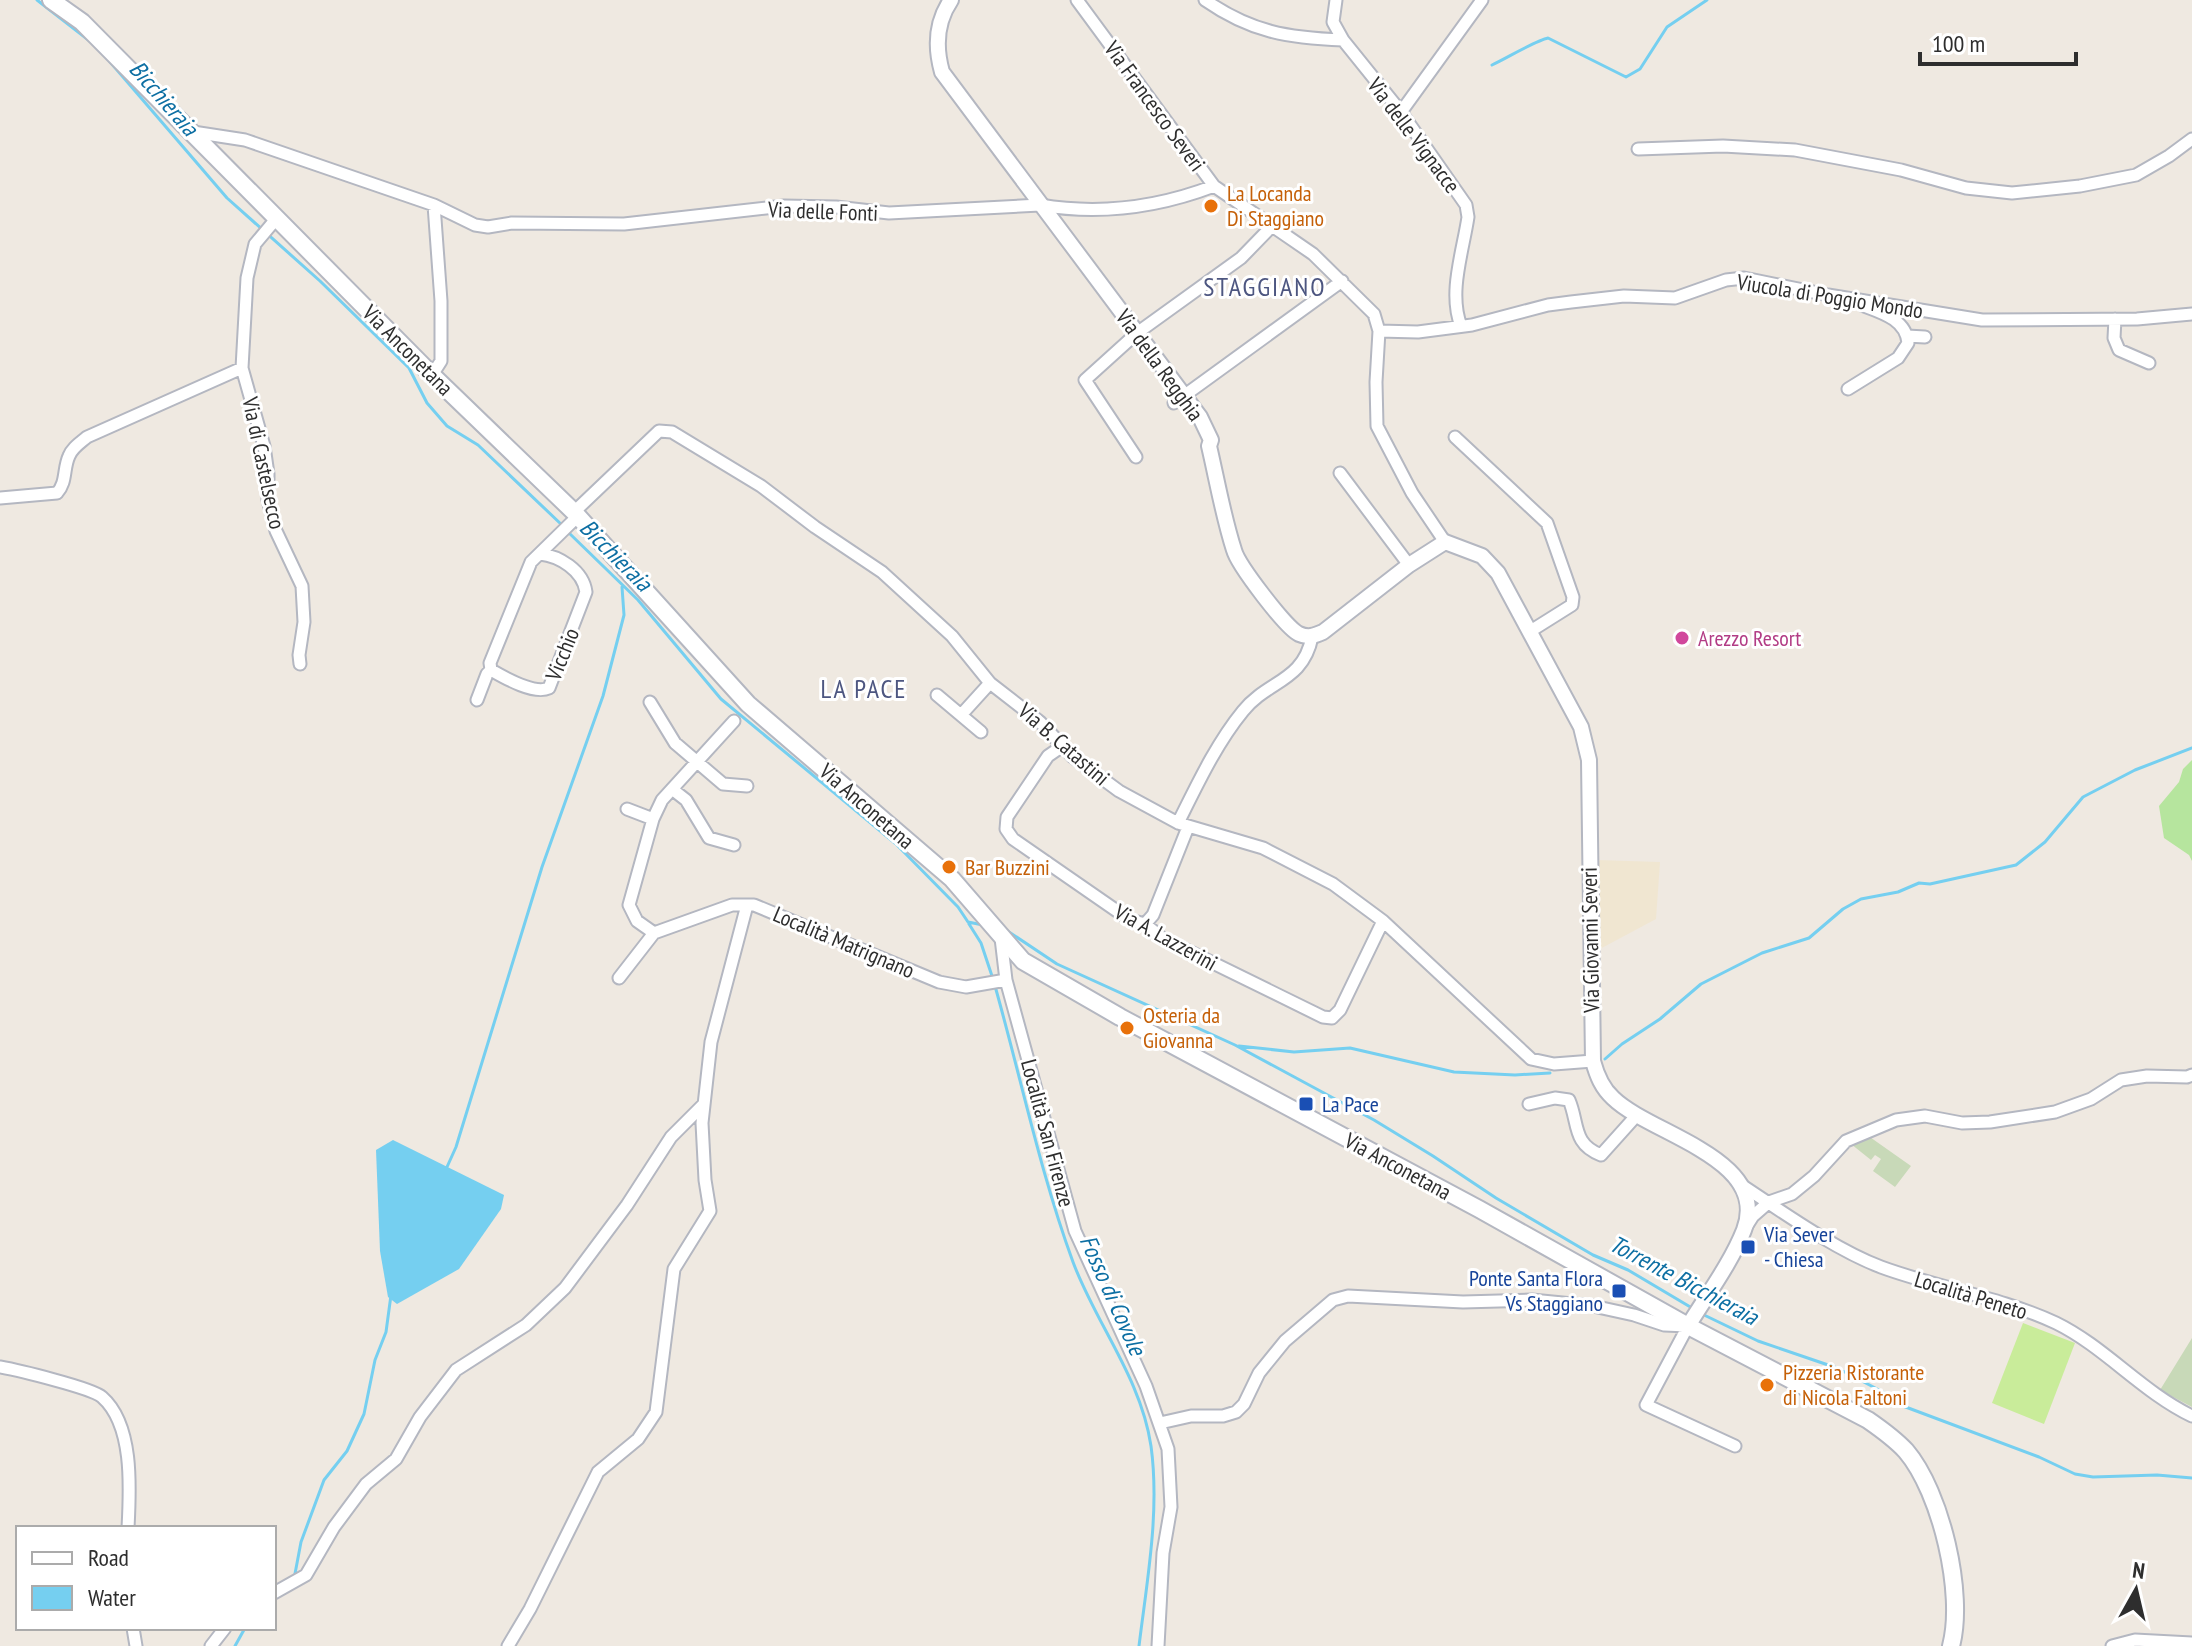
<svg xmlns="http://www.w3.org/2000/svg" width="2192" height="1646" viewBox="0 0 2192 1646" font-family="'PT Sans Narrow',sans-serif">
	<rect width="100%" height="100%" fill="#efe9e1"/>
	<path fill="#f0e6d1" d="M1596 860 1660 862 1656 919 1598 950Z"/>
	<path fill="#b6e59e" d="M2192 760V861L2189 855 2164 838 2159 806 2179 782 2183 769Z"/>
	<path fill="#c8d9b8" d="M1867 1135 1911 1166 1895 1187 1873 1171 1881 1159 1875 1155 1871 1160 1851 1144Z
		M2192 1338V1407L2160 1390Z"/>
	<path fill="#c9ec9a" d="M2023 1323 2075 1343 2044 1424 1992 1403Z"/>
	<path fill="#75cff0" d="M393 1140 504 1195 501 1209 459 1269 397 1304 388 1297 380 1251 376 1150Z"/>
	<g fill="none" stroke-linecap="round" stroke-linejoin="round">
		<path stroke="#75cff0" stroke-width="3" d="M37 0 91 42
			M105 56 227 198 320 281 409 368 427 403 447 426 478 445 563 526
			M1492 65C1505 59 1537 40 1548 38L1626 77 1640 69 1667 27 1707 0
			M568 532 638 600 721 699 896 844 958 907 968 922 983 925
			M969 924 981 943 993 979
			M1006 930 1057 964 1235 1045 1374 1120 1433 1156 1496 1198 1593 1255 1628 1270 1692 1308
			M995 986C1021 1078 1040 1172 1073 1262 1096 1324 1141 1378 1151 1446 1160 1512 1147 1580 1139 1646
			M1239 1046 1294 1052 1350 1048 1454 1072 1515 1075 1550 1073
			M1605 1059 1622 1044 1660 1019 1701 984 1762 953 1809 938 1843 909 1861 899 1898 892 1919 883 1930 884 2016 865 2045 842 2083 797 2135 770 2192 748
			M447 1167 456 1147 542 867 603 696 624 615 622 587
			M1702 1314 1758 1341 1837 1368 1881 1391 1903 1406 2039 1457 2075 1474 2093 1477 2157 1475 2192 1478
			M294 1579 301 1542 324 1480 347 1451 364 1414 375 1360 386 1332 391 1295
			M235 1646 245 1628"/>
		<defs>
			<path id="minor" d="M1077 0 1214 186 1313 254 1374 314 1379 331 1376 382 1377 426 1412 493 1445 542
				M1205 0C1251 32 1288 38 1343 40
				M1336 0 1333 22 1343 40 1401 112 1466 205 1468 217C1463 251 1448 293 1461 326
				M1401 112 1482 0
				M193 132 245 140 434 205 475 225 488 227 512 223 624 224 784 206 836 207 889 213 1040 205C1099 215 1159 207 1214 186
				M1638 149 1723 146 1795 150 1901 170 1966 188 2012 193 2080 186 2136 175 2169 156 2192 139
				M276 219 255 244 247 278 242 368 264 446 268 474V500L276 531 302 586 304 622 299 655 300 664
				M2115 319 2114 338 2119 350 2149 363
				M1379 331 1418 332 1472 325 1548 305 1571 302 1624 296 1675 298 1726 280 1744 278 1828 295 1982 320 2137 319 2192 314
				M1907 336 1925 337
				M432 375 441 361V301L434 205
				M1848 389 1898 358 1908 343C1906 320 1883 313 1864 306
				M1174 403 1342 281
				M1455 437 1547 523 1573 597 1572 605 1529 632
				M1136 457 1085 380 1137 333 1241 258 1273 225
				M1340 473 1409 565
				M0 498 57 493C67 482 63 469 69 456 72 448 80 443 87 437L242 368
				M574 512 659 431 672 432 761 486 815 527 882 572 952 636 990 683 1040 722 1073 757 1119 791 1178 823 1263 848 1333 884 1383 921 1531 1059 1554 1064 1593 1061
				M540 554C559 556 583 570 586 592L549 688C534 695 505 678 491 670L490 663 531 562 578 516
				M937 695 981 732
				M477 700 487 674 491 670
				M650 702 675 743 723 784 747 786
				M961 715 990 683
				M734 721 662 800 653 819 629 905 637 921 654 933 732 905H754L939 982 966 987 1006 980
				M1061 747 1048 756 1007 817 1006 829 1013 839 1130 920 1145 924 1162 938 1323 1017 1332 1018 1340 1010 1383 921
				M672 789 686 800 709 838 734 845
				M627 809 653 819
				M1178 823C1197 785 1216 744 1243 711 1268 680 1303 682 1312 637
				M1145 924 1153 915 1188 827
				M1001 938 1006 980 1075 1231 1146 1386 1168 1449 1171 1507 1163 1553 1158 1646
				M619 978 654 933
				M1529 1104 1555 1098 1569 1100C1579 1123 1572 1144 1601 1155L1636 1116
				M1743 1186C1784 1213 1836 1250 1881 1267 1938 1288 2000 1297 2056 1323 2105 1347 2142 1392 2192 1416
				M1746 1227 1753 1216 1769 1202 1792 1194 1814 1176 1846 1141 1896 1120 1925 1116 1962 1123 1990 1122 2055 1112 2091 1099 2121 1080 2147 1076 2187 1077 2192 1075
				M0 1367C17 1370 92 1388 102 1397 134 1425 130 1489 128 1528
				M1160 1423 1191 1416H1223L1236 1412 1244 1404 1259 1373 1285 1341 1333 1300 1348 1296 1463 1302 1532 1300 1593 1306 1634 1315 1664 1325 1688 1326 1646 1405 1735 1446
				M274 1593 306 1575 334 1527 366 1484 396 1459 420 1417 456 1370 526 1325 565 1288 627 1205 671 1137 704 1104
				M133 1628 136 1646
				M211 1646 225 1628
				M508 1646 530 1609 598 1472 638 1439 656 1412 674 1269 710 1211 705 1180 702 1123 711 1042 747 905
				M2112 1646 2135 1640 2192 1643"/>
			<path id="tertiary" d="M951 0C936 22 935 47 942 72L1200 417 1211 440 1209 446C1217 480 1223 516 1234 550 1238 565 1286 628 1299 634 1308 638 1314 636 1323 632L1409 565 1445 542 1482 556 1498 573 1581 727 1589 760 1593 1061C1597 1076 1602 1088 1613 1098 1651 1135 1771 1158 1744 1230 1731 1263 1707 1295 1688 1326"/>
			<path id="secondary" d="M51 0 82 22 432 375 574 512 748 704 952 879 1023 961 1120 1017 1479 1209 1688 1326 1868 1420C1881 1429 1895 1439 1906 1451 1941 1492 1965 1594 1951 1646"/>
		</defs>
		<use href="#minor" stroke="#b4b7c1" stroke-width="15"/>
		<use href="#tertiary" stroke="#b4b7c1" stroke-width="18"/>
		<use href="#secondary" stroke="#b4b7c1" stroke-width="20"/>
		<use href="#minor" stroke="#fff" stroke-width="11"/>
		<use href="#tertiary" stroke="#fff" stroke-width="14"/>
		<use href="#secondary" stroke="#fff" stroke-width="16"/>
	</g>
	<g fill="#e8710a" stroke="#fff" stroke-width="3">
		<circle cx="1211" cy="206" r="8"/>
		<circle cx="949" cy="867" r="8"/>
		<circle cx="1127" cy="1028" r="8"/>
		<circle cx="1767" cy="1385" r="8"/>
	</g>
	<circle fill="#d1479c" stroke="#fff" stroke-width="3" cx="1682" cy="638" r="8"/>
	<g fill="#1a4fb4" stroke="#fff" stroke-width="3">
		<rect x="1298" y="1096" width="16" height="16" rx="4"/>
		<rect x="1740" y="1239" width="16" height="16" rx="4"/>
		<rect x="1611" y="1283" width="16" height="16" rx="4"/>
	</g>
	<g text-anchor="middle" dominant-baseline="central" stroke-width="6" stroke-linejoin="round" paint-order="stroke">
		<g font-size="22" fill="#2e2e2e" stroke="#fff">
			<text transform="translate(1155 106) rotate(54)">Via Francesco Severi</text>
			<text transform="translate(1414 135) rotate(53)">Via delle Vignacce</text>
			<text transform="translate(823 211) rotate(2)">Via delle Fonti</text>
			<text transform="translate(1830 296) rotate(9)">Viucola di Poggio Mondo</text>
			<text transform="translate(408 350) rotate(45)">Via Anconetana</text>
			<text transform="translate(1160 365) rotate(54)">Via della Regghia</text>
			<text transform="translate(264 463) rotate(78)">Via di Castelsecco</text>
			<text transform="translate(562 654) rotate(-68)">Vicchio</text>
			<text transform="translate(1064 744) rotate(41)">Via B. Catastini</text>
			<text transform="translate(867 806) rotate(41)">Via Anconetana</text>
			<text transform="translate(1166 937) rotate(29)">Via A. Lazzerini</text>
			<text transform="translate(1590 940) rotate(-91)">Via Giovanni Severi</text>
			<text transform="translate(844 942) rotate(23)">Località Matrignano</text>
			<text transform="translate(1048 1133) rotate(75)">Località San Firenze</text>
			<text transform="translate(1398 1166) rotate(28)">Via Anconetana</text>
			<text transform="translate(1971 1295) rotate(17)">Località Peneto</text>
		</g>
		<g font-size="22" fill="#c56008" stroke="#fff" text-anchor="start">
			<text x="1227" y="193">La Locanda<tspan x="1227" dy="25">Di Staggiano</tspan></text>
			<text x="965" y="867">Bar Buzzini</text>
			<text x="1143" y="1015">Osteria da<tspan x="1143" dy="25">Giovanna</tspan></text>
			<text x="1783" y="1372">Pizzeria Ristorante<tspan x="1783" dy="25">di Nicola Faltoni</tspan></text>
		</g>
		<g font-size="22" fill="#b23c85" stroke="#fff" text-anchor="start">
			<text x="1698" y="638">Arezzo Resort</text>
		</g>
		<g font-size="22" fill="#164399" stroke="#fff" text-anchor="start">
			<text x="1322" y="1104">La Pace</text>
			<text x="1764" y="1234">Via Sever<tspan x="1764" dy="25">- Chiesa</tspan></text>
			<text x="1603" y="1278" text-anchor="end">Ponte Santa Flora<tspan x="1603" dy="25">Vs Staggiano</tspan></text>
		</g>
		<g font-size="24" font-style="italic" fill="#0d6fa3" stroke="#fff">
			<text transform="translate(164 98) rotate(49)">Bicchieraia</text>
			<text transform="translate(616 555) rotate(45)">Bicchieraia</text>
			<text transform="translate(1684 1280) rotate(28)">Torrente Bicchieraia</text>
			<text transform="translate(1113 1295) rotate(66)">Fosso di Covole</text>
		</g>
		<g font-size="26" letter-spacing="2" fill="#4d5680" stroke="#fff">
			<text x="1265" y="286">STAGGIANO</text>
			<text x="864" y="688">LA PACE</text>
		</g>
	</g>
	<rect x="16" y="1526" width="260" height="104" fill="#ffffff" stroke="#ababab" stroke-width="2"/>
	<rect x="32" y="1552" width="40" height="12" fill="#ffffff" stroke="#ababab" stroke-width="2"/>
	<text x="88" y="1566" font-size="24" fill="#2e2e2e">Road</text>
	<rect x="32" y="1586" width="40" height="24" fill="#75cff0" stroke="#ababab" stroke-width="2"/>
	<text x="88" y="1606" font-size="24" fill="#2e2e2e">Water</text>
	<g transform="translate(2136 1590) rotate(8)" stroke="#ffffff" stroke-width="6" paint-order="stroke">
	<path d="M0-6L14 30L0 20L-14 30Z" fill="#2e2e2e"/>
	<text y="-12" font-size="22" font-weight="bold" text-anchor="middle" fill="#2e2e2e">N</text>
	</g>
	<path d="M1920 52v12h156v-12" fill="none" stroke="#2e2e2e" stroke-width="4"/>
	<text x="1932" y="52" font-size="24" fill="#2e2e2e" stroke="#ffffff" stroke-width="6" paint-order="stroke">100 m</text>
</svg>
